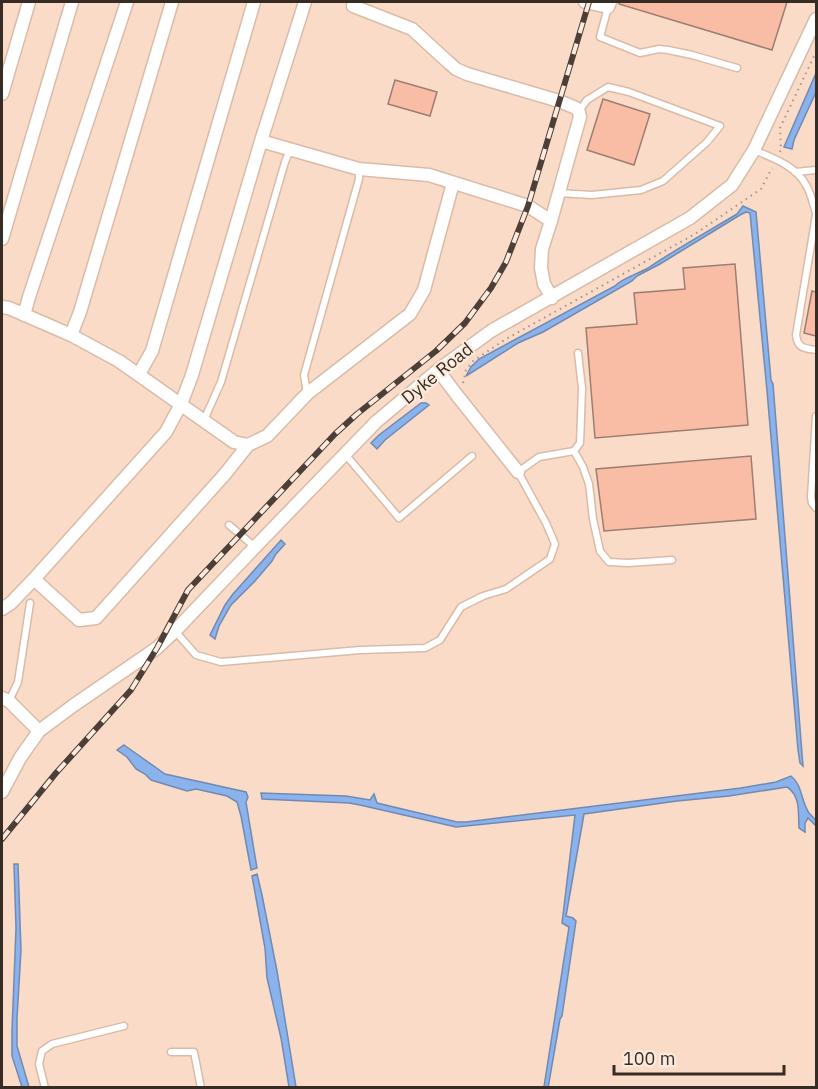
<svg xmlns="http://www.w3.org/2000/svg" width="818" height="1089" viewBox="0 0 818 1089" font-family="'IBM Plex Sans',sans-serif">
	<rect width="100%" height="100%" fill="#fdeadd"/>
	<path fill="#fadbc7" d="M2 2H816V1087L2 1088Z"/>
	<path fill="#8ab2ed" stroke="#718ab1" stroke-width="1.5" d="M816 73V92L794 140 792 149 784 147Z
		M743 206 756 212 757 223 771 380 773 384 803 766 800 763 798 750 767 391 750 213 746 212 740 215 660 264 637 276 632 281 543 332 518 343 466 376 471 367 479 359 615 286C622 278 638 274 648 268 676 249 707 232 737 214Z
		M421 403H426L429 405 385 440 377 449 371 443 379 435Z
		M281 540 285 544 276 554 272 561 255 581 231 605 219 626 215 639 210 635 225 605 233 594Z
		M124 745 165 774 246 792 248 797 246 802 257 868 251 870 241 816 237 802 227 796 196 789 187 791 151 780 145 774 136 769 127 757 117 750Z
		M791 776C802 784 801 801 809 813 811 815 815 819 816 821V826L808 818 805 823V832L799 828C798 813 801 796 787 787L729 796 677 801 584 814 566 916 573 918 576 921 562 1016 560 1019 548 1088 544 1087 569 927 562 923 575 815 456 827 360 805 349 803 262 799 261 793 346 796 370 800 374 794 377 803 457 822H466L741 788 776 782Z
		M14 864H18L21 950 17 1018V1046L29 1087H22L12 1056V1031L16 928Z
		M257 874 262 895 277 971 296 1087H289L281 1038 267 978 265 948 252 876Z"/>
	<path fill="#f9bda6" stroke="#9e7d71" stroke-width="1.5" d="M619 2H787L772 50 619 4Z
		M395 80 437 92 430 116 388 104Z
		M603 99 650 114 634 165 587 150Z
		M735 264 748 425 595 438 586 328 637 324 634 293 685 289 683 268Z
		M812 291 816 292V336L804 333Z
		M751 456 756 519 604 531 596 469Z"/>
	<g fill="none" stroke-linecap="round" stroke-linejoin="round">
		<defs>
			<path id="lane" d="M608 7 600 37 640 53 659 49 668 50 692 55 737 68
				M754 150C773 158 796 166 806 185 811 193 813 204 816 213
				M795 172 816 170
				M558 193 592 195 641 190 663 181 707 142 720 126 629 92 608 87 587 100 579 111
				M816 215 796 335C798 349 804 348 816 350
				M307 393 304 375 359 179V169
				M816 416 811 497 812 503 816 508
				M204 420 221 382 285 162 290 150
				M574 451 583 467 589 484 593 519 600 551 609 562 628 563 672 560
				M345 454 399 518 472 456
				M229 525 255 547
				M175 631 196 655 221 662 360 650 425 648 440 640 461 607 483 596 506 589 550 559 555 544 546 523 518 472 539 457 574 451 580 443 581 417 582 388 578 353
				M9 701 18 682 30 603
				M171 1052H194L201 1088
				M45 1088 39 1064 42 1051 52 1044 124 1026"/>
			<path id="street" d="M585 2 608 7 610 2
				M353 6 412 29 448 62 456 69 467 74 559 101 576 108 579 112 580 117 576 131 551 221 542 249 541 268 544 284 552 298
				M2 94 29 2
				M261 141 359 169 429 175 528 206 551 221
				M2 239 72 2
				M2 307 9 308 71 335 119 361 234 442 248 445 267 436 308 393 410 314 424 290 453 183
				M24 315 29 297 127 2
				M71 335 80 312 172 2
				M438 370 456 394 518 472
				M139 374 152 351 254 2
				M34 579 79 620 96 618 225 474 248 445
				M2 609 11 603 34 579 166 432 181 404 192 375 261 141 305 2
				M2 698 9 701 39 731
				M2 792 20 758 39 731 74 705 157 648 175 631 255 547 376 422 438 370 491 331 690 218 732 185 754 150 816 19"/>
		</defs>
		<use href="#lane" stroke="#d9bba7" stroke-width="9"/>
		<use href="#street" stroke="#d9bba7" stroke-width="15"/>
		<path stroke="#a39389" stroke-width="2" stroke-dasharray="1.5 4.5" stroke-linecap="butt" d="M780 152 781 149 780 128 816 52
			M463 383 466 370 473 361 506 339 695 234 761 189 772 168"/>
		<use href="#lane" stroke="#fff" stroke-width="6"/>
		<use href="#street" stroke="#fff" stroke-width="12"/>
		<defs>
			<path id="rail" d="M2 839 56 773 131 690 157 648 188 590 335 434 357 414 436 351 465 323 491 288 506 262 528 206 589 2"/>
		</defs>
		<use href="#rail" stroke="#4b3f37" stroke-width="6"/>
		<use href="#rail" stroke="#fdeadd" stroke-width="4" stroke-dasharray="11" stroke-linecap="butt"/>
	</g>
	<g text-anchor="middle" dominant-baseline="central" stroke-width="4.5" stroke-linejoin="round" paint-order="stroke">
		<g font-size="18" fill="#372c24" stroke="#fdeadd">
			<text transform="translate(437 373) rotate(-39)">Dyke Road</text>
		</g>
	</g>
	<rect width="818" height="1089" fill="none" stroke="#372c24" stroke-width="6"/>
	<path d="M614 1065v9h170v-9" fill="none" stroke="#372c24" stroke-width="3"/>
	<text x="623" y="1065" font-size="18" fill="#372c24" stroke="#fdeadd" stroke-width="4.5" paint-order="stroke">100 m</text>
</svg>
